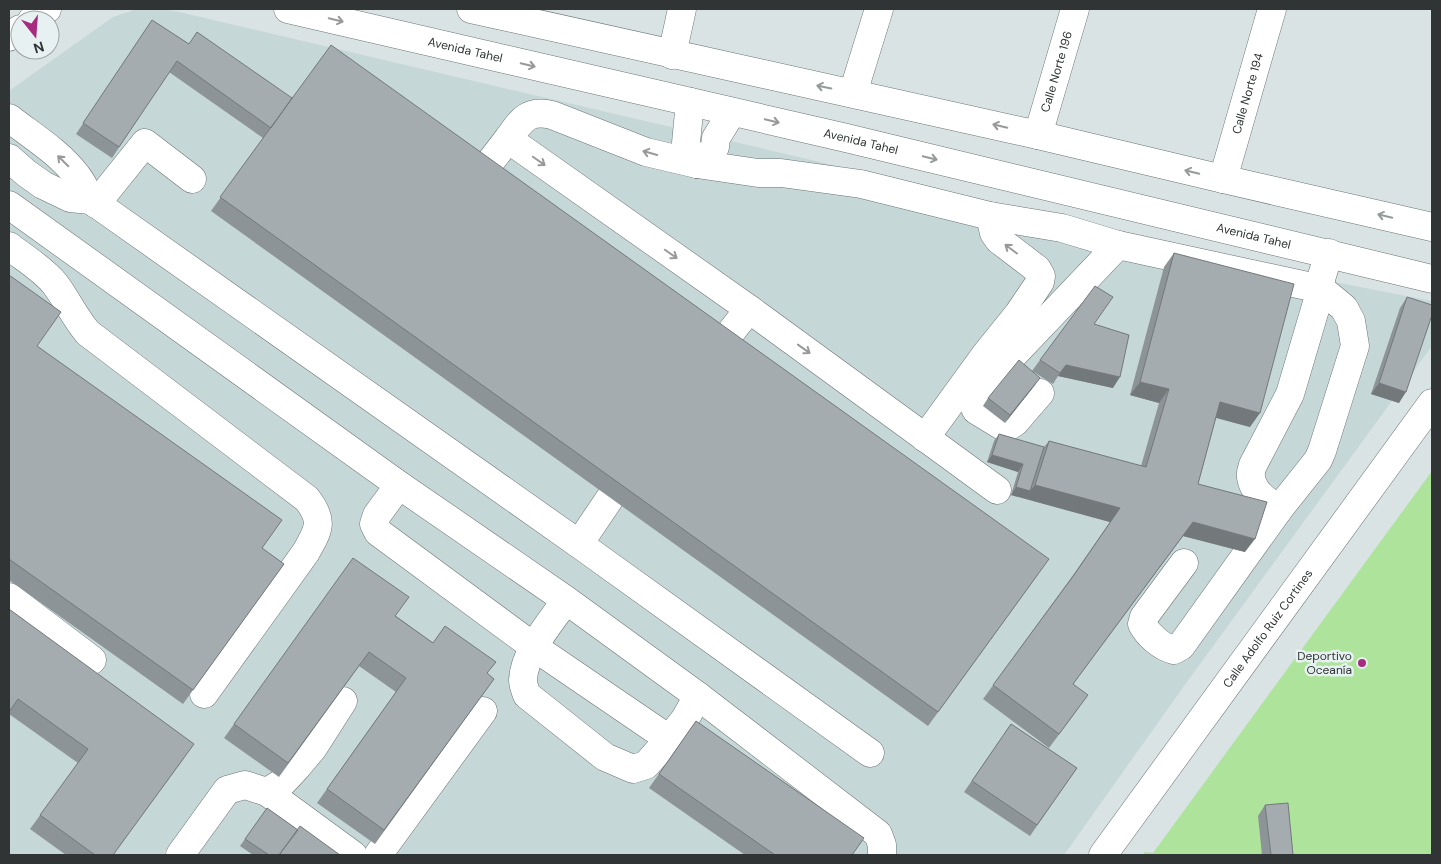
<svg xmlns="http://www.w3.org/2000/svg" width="1441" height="864" viewBox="0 0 1441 864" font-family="'DM Sans',sans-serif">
	<rect width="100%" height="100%" fill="#d9e3e3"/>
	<path fill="#c5d7d7" d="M137 9H166L1329 281 1432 301V346L1184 686 1064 855H9V91L113 17Z"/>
	<path fill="#aee39b" d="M1432 471V855H1144V852L1153 853Z"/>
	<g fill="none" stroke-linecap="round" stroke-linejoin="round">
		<defs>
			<g id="minor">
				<path id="s1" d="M288 9 842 137 1432 279"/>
				<path d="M471 9 1038 135 1223 179 1432 227"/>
				<path d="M32 20 47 9"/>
				<path d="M9 37 20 29"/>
				<path d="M672 55 682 9"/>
				<path d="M853 93 879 9"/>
				<path d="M690 102 686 143 688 151 697 164"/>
				<path d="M9 118C32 136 59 152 77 176 83 183 86 192 91 200L579 544 870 753"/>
				<path id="s2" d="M1038 135 1075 9"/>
				<path d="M9 158 26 173 43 185 70 198 91 200"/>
				<path d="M697 164 712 151 715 147 716 138 732 112"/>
				<path d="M484 170 508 139"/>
				<path id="s3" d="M1223 179 1272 9"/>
				<path d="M96 204 145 143 192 179"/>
				<path d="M9 205 399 485 566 600 698 696 685 719 669 739 646 765 633 769 605 757 527 695C525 690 523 685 523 680 524 652 551 622 566 600"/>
				<path d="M9 246C24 258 43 269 55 284 67 300 75 318 88 333L307 499C324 521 319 529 306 552L204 694"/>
				<path d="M720 346 749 309"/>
				<path d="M1040 393 1015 422 1009 426 1004 427 976 410 973 403 975 395 1118 245"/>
				<path d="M925 438 986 354 1019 313 1040 282 1041 276 1037 269 999 240 994 233 990 216"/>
				<path d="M399 485 377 515 374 524 378 532 534 647 669 739"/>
				<path d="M997 490 749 309 508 139C521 121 527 109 552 115L646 152 697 164 758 173H781L861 184 990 216 1062 228 1118 245 1321 289 1344 308 1351 321 1355 346 1322 451 1318 460 1279 509C1267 501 1253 493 1251 477 1250 473 1252 468 1253 465L1290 394 1321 289V279L1329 253"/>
				<path d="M579 544 610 498"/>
				<path d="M1184 563 1144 617 1142 624C1148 635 1161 647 1174 650L1181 646 1279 509"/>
				<path d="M9 597 92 660"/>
				<path d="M698 696 878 834 882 845V855"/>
				<path d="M267 792 353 855"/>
				<path d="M180 855 227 790 245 785 267 792 283 782 297 767 313 748 343 701"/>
				<path d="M378 855 483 711"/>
				<path id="s4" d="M1103 855 1432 403"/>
			</g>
		</defs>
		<use href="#minor" stroke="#6b7474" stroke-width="29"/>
		<use href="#minor" stroke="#fff" stroke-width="28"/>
	</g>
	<path fill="#8d9497" d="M152 20 189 44 292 98 1039 573 928 726 211 211 263 138 169 72 112 158 76 134Z
		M1174 253 1250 427 1216 418 1198 484 1245 552 1183 536 1073 684 1078 709 1049 748 983 699 1071 578 1110 522 1011 495 1018 472 987 462 994 441 999 434 1044 447 1049 441 1141 466 1159 403 1130 395 1164 267Z
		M9 276 37 346 262 548 284 564 183 704 9 580Z
		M1407 297 1399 403 1371 394 1400 308Z
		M1095 324 1113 388 1058 376 1053 384 1032 371 1040 360Z
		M1035 385 1005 423 983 406 988 398Z
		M9 609 184 758 113 855H66L30 829 78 763 9 714Z
		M396 616 433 643 494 679 375 844 317 803 396 692 359 666 279 777 224 738 234 724Z
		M696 721 852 855H745L649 788Z
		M1011 724 1077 768 1030 836 964 792Z
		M1265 805 1293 855H1262L1258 816Z
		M267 808 298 830 340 855H253L240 846Z"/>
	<path fill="#73787b" d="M1066 365 1120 377 1113 388 1058 376Z
		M1040 378 1035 385 1005 423 1010 415Z
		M1140 382 1169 389 1159 403 1130 395Z
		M1379 383 1406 392 1399 403 1371 394Z
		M1220 402 1260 413 1250 427 1210 416Z
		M992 455 1023 464 1018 472 987 462Z
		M1035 485 1120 508 1110 522 1011 495 1016 487 1030 491Z
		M1193 522 1255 539 1245 552 1183 536 1063 698Z"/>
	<path fill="#a4acb0" stroke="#73787b" d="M152 20 189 44 197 32 292 98 271 128 177 61 119 147 83 123Z
		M331 45 1049 559 938 712 220 197Z
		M1174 253 1294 284 1260 413 1220 402 1198 484 1267 502 1255 539 1193 522 1073 684 1088 695 1059 734 993 685 1074 575 1120 508 1035 485 1049 441 1146 467 1169 389 1140 382Z
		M9 275 61 312 37 346 282 520 262 548 284 564 193 690 9 559Z
		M1095 286 1113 297 1094 324 1129 335 1120 377 1066 365 1060 373 1040 360Z
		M1407 297 1432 305V315L1406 392 1379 383Z
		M1019 360 1040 378 1010 415 988 398Z
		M999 434 1044 447 1030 491 1016 487 1023 464 992 455Z
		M353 558 409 597 395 616 433 643 445 626 496 662 487 673 494 679 384 830 327 789 406 678 369 652 288 763 234 724Z
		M9 609 194 744 113 855H95L40 815 88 749 18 699 9 712Z
		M696 721 864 838 852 855H775L659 774Z
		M1011 724 1077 768 1037 825 972 781Z
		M1288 803 1293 855H1271L1265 805Z
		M267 808 298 830 279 855H269L245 839Z
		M300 826 340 855H279Z"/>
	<defs><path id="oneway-shaft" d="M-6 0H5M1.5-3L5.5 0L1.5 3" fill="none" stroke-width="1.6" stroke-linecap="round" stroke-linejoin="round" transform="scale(1.25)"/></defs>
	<g stroke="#989a9a">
		<use href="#oneway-shaft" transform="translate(336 20) rotate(13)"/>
		<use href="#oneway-shaft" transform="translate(528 65) rotate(13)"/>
		<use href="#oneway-shaft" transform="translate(824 87) rotate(-168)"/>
		<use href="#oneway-shaft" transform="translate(772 121) rotate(13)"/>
		<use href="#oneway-shaft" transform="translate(1000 126) rotate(-167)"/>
		<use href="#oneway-shaft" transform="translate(650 153) rotate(-164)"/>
		<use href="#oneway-shaft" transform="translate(930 158) rotate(13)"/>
		<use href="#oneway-shaft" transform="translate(63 161) rotate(-135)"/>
		<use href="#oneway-shaft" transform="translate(539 161) rotate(35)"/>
		<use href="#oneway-shaft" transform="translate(1192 172) rotate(-166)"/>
		<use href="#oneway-shaft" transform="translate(1385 216) rotate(-167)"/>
		<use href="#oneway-shaft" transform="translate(1011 249) rotate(-143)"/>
		<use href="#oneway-shaft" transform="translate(671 254) rotate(35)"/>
		<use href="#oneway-shaft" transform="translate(804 349) rotate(36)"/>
	</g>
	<circle fill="#a72b7e" stroke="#e7f1f1" stroke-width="2" cx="1362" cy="663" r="5"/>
	<g text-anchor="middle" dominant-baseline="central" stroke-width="5" stroke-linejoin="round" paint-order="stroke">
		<g font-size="12" fill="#303434" stroke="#e7f1f1">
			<text stroke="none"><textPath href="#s1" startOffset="182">Avenida Tahel</textPath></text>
			<text stroke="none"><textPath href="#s2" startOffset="66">Calle Norte 196</textPath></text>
			<text stroke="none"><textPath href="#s3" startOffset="89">Calle Norte 194</textPath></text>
			<text stroke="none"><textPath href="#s1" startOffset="588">Avenida Tahel</textPath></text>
			<text stroke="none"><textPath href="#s1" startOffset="992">Avenida Tahel</textPath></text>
			<text stroke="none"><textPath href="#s4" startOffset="280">Calle Adolfo Ruiz Cortines</textPath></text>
		</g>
		<g font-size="12" fill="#303434" stroke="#e7f1f1" text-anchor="end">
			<text x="1352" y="656">Deportivo<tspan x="1352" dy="14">Oceanía</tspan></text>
		</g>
	</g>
	<rect width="1441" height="864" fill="none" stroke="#303434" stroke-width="20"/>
	<g transform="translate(35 35) rotate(163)"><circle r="24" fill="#e7f1f1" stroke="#9ea5a5"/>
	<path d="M0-4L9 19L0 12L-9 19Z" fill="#a72b7e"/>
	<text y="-8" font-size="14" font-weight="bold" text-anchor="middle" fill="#303434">N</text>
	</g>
</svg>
